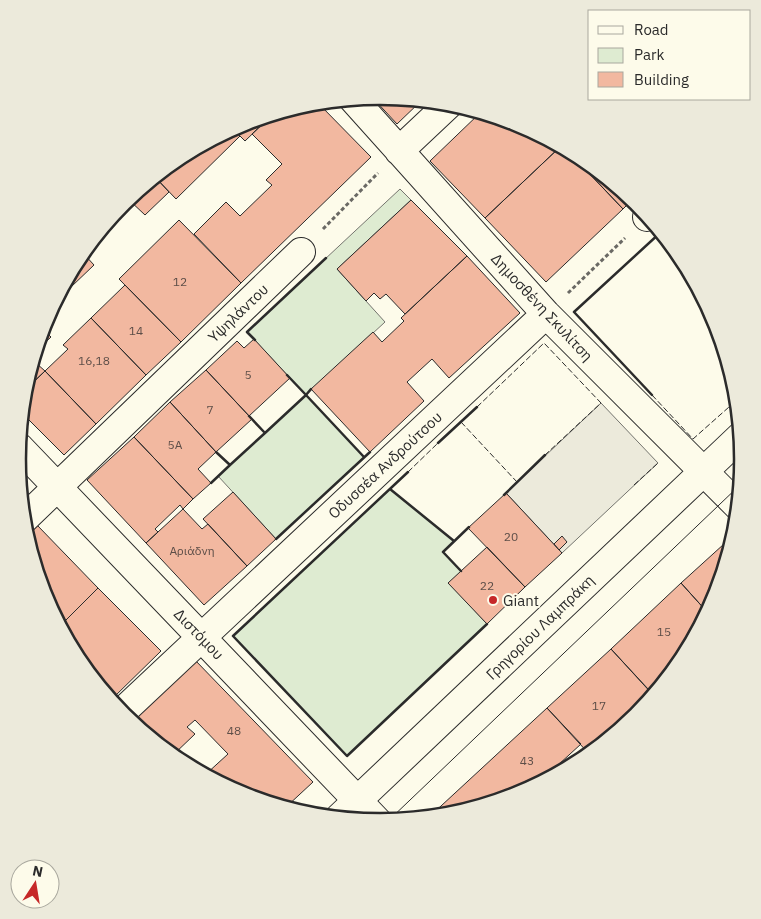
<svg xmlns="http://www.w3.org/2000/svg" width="761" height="919" viewBox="0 0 761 919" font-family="'IBM Plex Sans',sans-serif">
	<rect width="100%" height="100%" fill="#fdfbea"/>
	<path fill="#deebd1" stroke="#74746e" d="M400 189 411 200 337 269 385 322 306 395 364 457 276 539 218 476 306 395 247 332Z
		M390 489 454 541 443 552 461 571 449 583 487 624 347 756 233 636Z"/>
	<path fill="#eceadb" stroke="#74746e" d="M601 403 658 463 562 553 506 493Z"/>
	<path fill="#f2b8a0" stroke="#2b2b2b" d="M372 97H381L421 101 397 124Z
		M310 103H318L371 157 241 283 194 234 226 202 240 216 272 185 266 180 282 164 252 134 272 115Z
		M481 112 520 124 561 146 485 218 430 161Z
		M272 115 245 141 233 129 242 124Z
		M233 129 240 136 176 199 155 177 179 158Z
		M561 146 566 149 623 209 546 282 485 218Z
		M566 149 582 158 633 199 623 209Z
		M155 177 169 192 145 215 128 199Z
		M128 199 132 203 111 224 108 222 124 203Z
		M411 200 467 256 405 314 386 294 380 299 374 293 366 301 337 269Z
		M179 220 241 283 181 342 119 279Z
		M83 253 94 265 71 287 66 282 79 258Z
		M467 256 520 313 449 378 432 359 407 382 424 401 370 452 311 389 373 332 382 342 404 321 401 318Z
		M125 285 181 342 146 375 91 318Z
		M91 318 146 375 96 424 45 371 68 349 63 345Z
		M43 329 51 337 36 351Z
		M254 339 290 378 249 416 206 370 237 341 244 348Z
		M36 351 42 357 36 363 45 371 24 391Z
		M206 370 252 419 216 452 170 402Z
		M45 371 96 424 64 455 22 413 24 391Z
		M170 402 216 452 198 469 211 483 193 499 134 437Z
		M134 437 193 499 183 509 180 505 155 529 158 532 146 543 87 480Z
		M233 492 276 539 247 566 203 519Z
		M506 493 562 553 525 587 468 528Z
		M183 509 202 529 208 524 247 566 204 605 146 543Z
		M37 525 98 588 64 622 50 608 45 598 26 536Z
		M735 534 716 599 708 613 681 583Z
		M562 536 567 542 559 550 554 544Z
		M487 547 525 587 487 624 448 583Z
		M681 583 708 613 684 658 649 690 611 649Z
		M98 588 161 651 113 698 90 675 79 661 60 626Z
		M611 649 654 696 637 716 590 755 547 708Z
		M194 659 313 782 285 808 241 795 205 775 228 754 195 720 187 727 195 734 172 756 129 720Z
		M547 708 581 744 534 787 519 795 451 816 428 818Z"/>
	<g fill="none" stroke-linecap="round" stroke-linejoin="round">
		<defs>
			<path id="minor" d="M353 99 546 314 739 507
				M399 151 450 103
				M647 217 648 216
				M19 447 378 822
				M23 520 301 252
				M121 713 546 314"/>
			<path id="major" d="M339 818 741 436"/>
		</defs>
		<use href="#minor" stroke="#2b2b2b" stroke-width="30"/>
		<use href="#major" stroke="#2b2b2b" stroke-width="30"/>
		<path stroke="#6a6964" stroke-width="3" stroke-dasharray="4 2.5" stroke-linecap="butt" d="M323 229 378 173
			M568 293 625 238"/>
		<use href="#minor" stroke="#fdfbea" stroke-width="28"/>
		<use href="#major" stroke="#fdfbea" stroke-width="28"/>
		<path stroke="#2b2b2b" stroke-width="1" d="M387 822 741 484"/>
		<path stroke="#2b2b2b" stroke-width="1" stroke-dasharray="6 2.5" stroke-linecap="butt" d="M652 395 693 439 738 399
			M477 407 544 343 601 403 545 455
			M461 422 517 482
			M408 472 438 443
			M634 485 658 463"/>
		<path stroke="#2b2b2b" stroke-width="2.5" d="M255 340 247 332 326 258
			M311 389 306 395 364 457
			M652 395 574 312 661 232
			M249 416 265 433 306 395 287 375
			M438 443 477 407
			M216 452 230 465 265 433
			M408 472 233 636 347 756 487 624
			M211 483 230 465
			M390 489 454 541
			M504 495 545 455
			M276 539 370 452
			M461 571 443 552 469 527"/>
	</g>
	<circle fill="#c62828" stroke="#fdfbea" stroke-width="2" cx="493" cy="600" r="5"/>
	<g text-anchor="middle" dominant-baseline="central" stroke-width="4" stroke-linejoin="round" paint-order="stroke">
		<g font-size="12" fill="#5d4e48">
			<text x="180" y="281">12</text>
			<text x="136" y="330">14</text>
			<text x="94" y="360">16,18</text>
			<text x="248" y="374">5</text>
			<text x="210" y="409">7</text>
			<text x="175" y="444">5A</text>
			<text x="511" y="536">20</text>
			<text x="192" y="550">Αριάδνη</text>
			<text x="487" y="585">22</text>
			<text x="664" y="631">15</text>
			<text x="599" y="705">17</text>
			<text x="234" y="730">48</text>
			<text x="527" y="760">43</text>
		</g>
		<g font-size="15" fill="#2b2b2b" stroke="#fdfbea">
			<text transform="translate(542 307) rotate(47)">Δημοσθένη Σκυλίτση</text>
			<text transform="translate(238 313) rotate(-44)">Υψηλάντου</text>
			<text transform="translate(385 465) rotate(-43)">Οδυσσέα Ανδρούτσου</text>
			<text transform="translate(540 627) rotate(-44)">Γρηγορίου Λαμπράκη</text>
			<text transform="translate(199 634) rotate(46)">Διστόμου</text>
		</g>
		<g font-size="15" fill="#2b2b2b" stroke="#fdfbea" text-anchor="start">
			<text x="503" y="600">Giant</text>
		</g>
	</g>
	<path d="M0 0H761V919H0ZM26 459a354 354 0 1 1 708 0a354 354 0 1 1-708 0Z" fill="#eceadb" fill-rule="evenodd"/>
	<path fill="none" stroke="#2b2b2b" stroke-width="2.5" d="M26 459a354 354 0 1 1 708 0a354 354 0 1 1-708 0Z"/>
	<rect x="588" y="10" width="162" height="90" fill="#fdfbea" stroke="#a9a89e"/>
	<rect x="598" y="26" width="25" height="8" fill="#fdfbea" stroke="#a9a89e"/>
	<text x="634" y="35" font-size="15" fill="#2b2b2b">Road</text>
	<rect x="598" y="48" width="25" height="15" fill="#deebd1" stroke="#a9a89e"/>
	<text x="634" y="60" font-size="15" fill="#2b2b2b">Park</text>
	<rect x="598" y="72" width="25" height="15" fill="#f2b8a0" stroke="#a9a89e"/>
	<text x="634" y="85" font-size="15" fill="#2b2b2b">Building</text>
	<g transform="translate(35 884) rotate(12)"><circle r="24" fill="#fdfbea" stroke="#a9a89e"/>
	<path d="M0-4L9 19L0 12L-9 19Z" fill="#c62828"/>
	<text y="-8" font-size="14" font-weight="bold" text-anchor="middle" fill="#2b2b2b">N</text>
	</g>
</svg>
